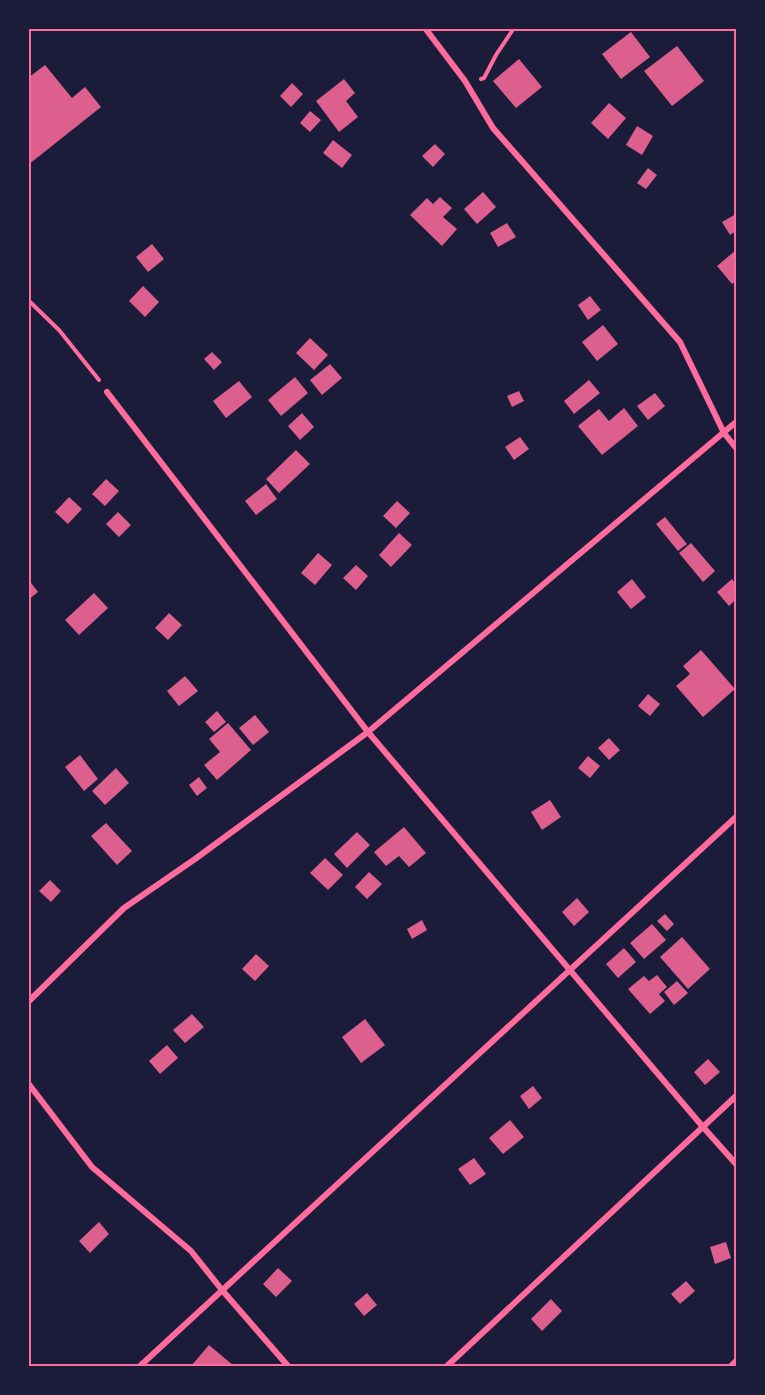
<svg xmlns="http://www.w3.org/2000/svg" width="765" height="1395" viewBox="0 0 765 1395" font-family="Lato,sans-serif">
	<rect width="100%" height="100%" fill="#1b1b3a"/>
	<path fill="#dd5f8e" d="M631 32 650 57 621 79 602 54Z
		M677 46 704 81 672 106 644 71Z
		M519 59 542 87 516 108 493 81Z
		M45 65 72 98 85 87 101 107 28 165V78Z
		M344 79 355 93 346 101 358 117 339 132 316 101Z
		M292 83 303 94 291 107 280 96Z
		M609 103 626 118 608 139 591 123Z
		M310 111 321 120 310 132 300 123Z
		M637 126 653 136 642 155 626 145Z
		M333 140 352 155 342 168 323 153Z
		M435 144 445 154 433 167 422 156Z
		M648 168 657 175 646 189 637 183Z
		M483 192 496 207 477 224 464 209Z
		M440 197 452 208 443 217 457 229 442 246 410 215 427 198 433 204Z
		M736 214V231L730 235 722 222Z
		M507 223 516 237 498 247 490 233Z
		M152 244 164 259 148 272 136 257Z
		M736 250V281L732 284 717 266Z
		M143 286 159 302 145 317 129 301Z
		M590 296 601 310 588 320 578 305Z
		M603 325 618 344 597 361 582 342Z
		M310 338 328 355 314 370 296 353Z
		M212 352 222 362 214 370 204 359Z
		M330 364 342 378 322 395 310 380Z
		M295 377 308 393 281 416 268 400Z
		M589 380 600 393 574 414 564 401Z
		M239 381 252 397 226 418 213 401Z
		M519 391 524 401 512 407 507 396Z
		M655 393 665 406 648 420 637 406Z
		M624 408 638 426 602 455 578 426 599 409 609 421Z
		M302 413 314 427 300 440 288 426Z
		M520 437 529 449 514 460 505 447Z
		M296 450 310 464 279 493 266 479Z
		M106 479 119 491 105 506 92 494Z
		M266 484 277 499 256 515 245 501Z
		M69 497 82 509 68 524 55 512Z
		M397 501 410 513 396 528 383 516Z
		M118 512 131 525 119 537 106 524Z
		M665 517 687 544 678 551 656 524Z
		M399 533 412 545 391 567 379 555Z
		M691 543 715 571 703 582 679 553Z
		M318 553 332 565 315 585 301 573Z
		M356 565 368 576 356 590 343 578Z
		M28 579 38 592 28 600Z
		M632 579 646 597 631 609 617 592Z
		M732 579 736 584V599L729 606 717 592Z
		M94 593 108 608 79 635 65 620Z
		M169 613 182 625 168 640 155 628Z
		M701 650 735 689 703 717 676 686 690 674 683 666Z
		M185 676 198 691 179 706 167 691Z
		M648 694 660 704 650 716 638 706Z
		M217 711 226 722 214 732 205 722Z
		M255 715 269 732 253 745 239 728Z
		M228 723 251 750 217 780 204 765 220 752 209 739Z
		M609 738 620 750 609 760 598 748Z
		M80 755 98 779 84 791 65 767Z
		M588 756 600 766 590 778 578 768Z
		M116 768 129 783 105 805 92 791Z
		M199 777 207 788 197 796 189 785Z
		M550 800 561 817 542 830 531 812Z
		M106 823 132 851 117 865 91 836Z
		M404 827 426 853 409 867 399 856 386 866 374 852Z
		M357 832 370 845 347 868 334 854Z
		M325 858 343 875 328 890 310 873Z
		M369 872 382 884 367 899 355 887Z
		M50 880 61 891 51 902 39 891Z
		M577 898 589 912 574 926 562 912Z
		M665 914 674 924 667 931 657 921Z
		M422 920 427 930 412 939 407 929Z
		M652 924 666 940 644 959 630 943Z
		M682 937 710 969 688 989 660 957Z
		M624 948 636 962 618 978 606 964Z
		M256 954 269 966 255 981 242 969Z
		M657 975 667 987 659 994 665 1001 650 1014 628 989 644 976 649 981Z
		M677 981 688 993 674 1005 664 992Z
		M192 1014 204 1027 185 1043 173 1030Z
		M365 1019 385 1045 361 1063 342 1037Z
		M167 1045 178 1058 160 1074 149 1061Z
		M708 1059 720 1072 705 1085 694 1072Z
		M533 1086 542 1098 529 1109 520 1096Z
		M510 1120 524 1137 503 1154 489 1138Z
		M474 1158 486 1174 470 1185 458 1169Z
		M99 1222 109 1234 90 1253 79 1241Z
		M726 1242 731 1258 715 1264 710 1247Z
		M278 1268 292 1281 276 1297 263 1284Z
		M686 1281 695 1291 680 1304 671 1294Z
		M367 1293 377 1305 364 1316 354 1304Z
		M551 1299 562 1311 542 1331 531 1319Z
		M209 1345 234 1366H191Z"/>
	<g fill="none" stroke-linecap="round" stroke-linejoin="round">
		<path stroke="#ff6b9d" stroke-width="4" d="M481 79 484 78 496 55 514 28
			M28 300 59 330 99 380"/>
		<path stroke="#ff6b9d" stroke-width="6" d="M425 28 465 81 493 128 680 342 724 433 736 448
			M107 392 368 732 703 1127 736 1164
			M28 1002 124 908 195 859 368 732 736 422
			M28 1083 92 1167 191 1251 222 1290 288 1366
			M140 1366 736 817
			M447 1366 736 1096
			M731 1366 736 1361"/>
	</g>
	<rect width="765" height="1395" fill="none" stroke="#1b1b3a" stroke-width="60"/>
	<rect x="30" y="30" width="705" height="1335" fill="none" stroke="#ff6b9d" stroke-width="2"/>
</svg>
